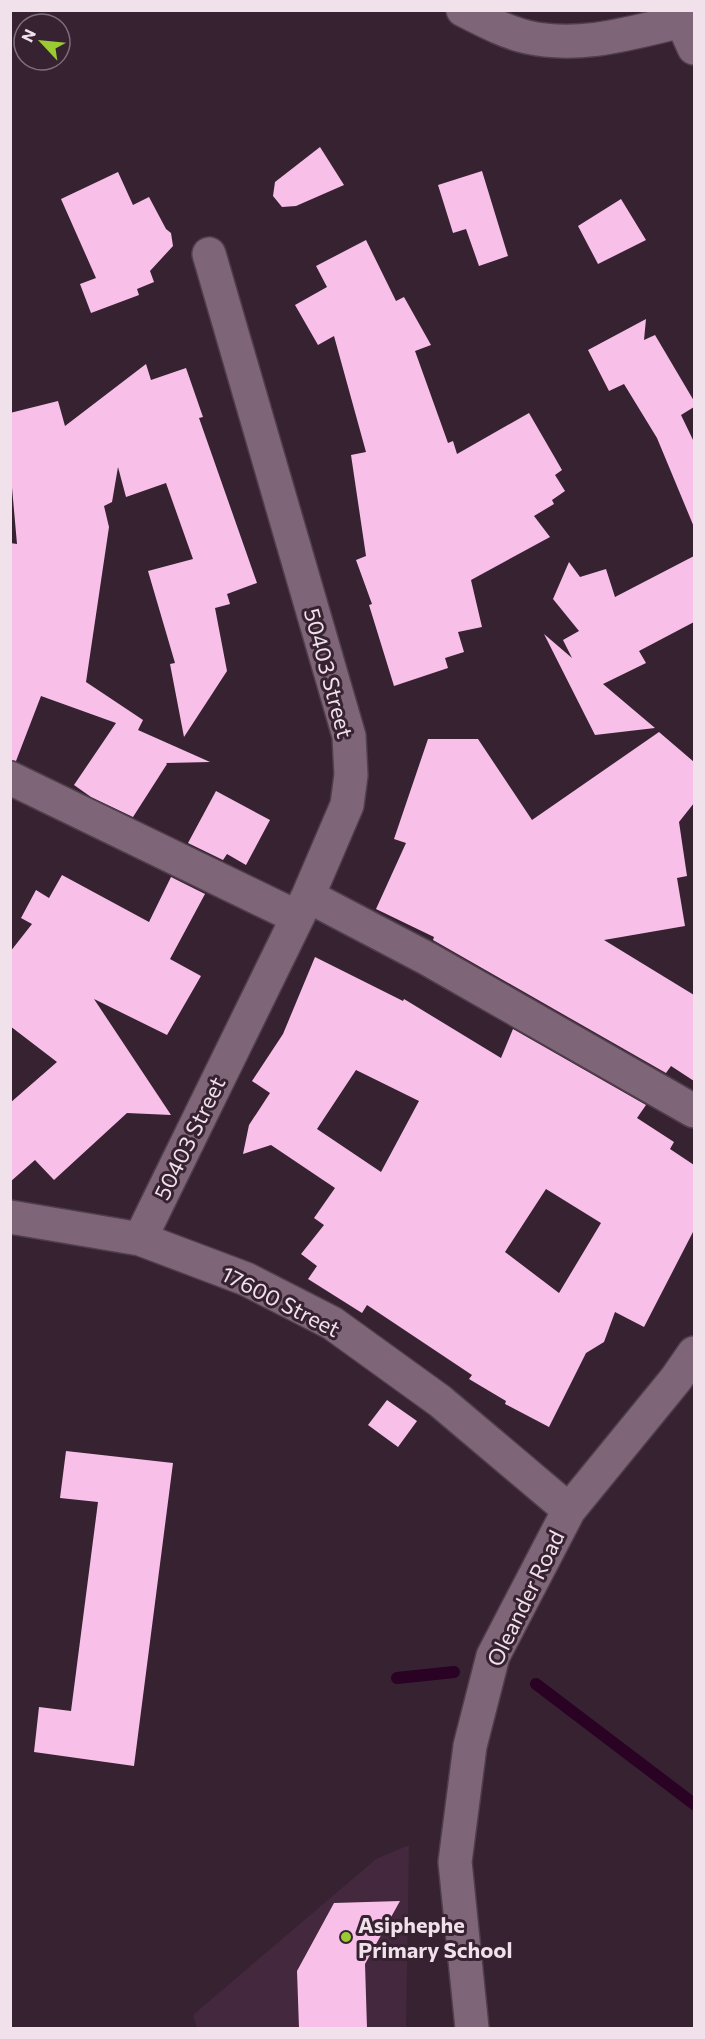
<svg xmlns="http://www.w3.org/2000/svg" width="705" height="2039" viewBox="0 0 705 2039" font-family="Commissioner,sans-serif">
	<rect width="100%" height="100%" fill="#372232"/>
	<path fill="#44283d" d="M409 1845 406 2028H197L193 2015 376 1859Z"/>
	<g fill="none" stroke-linecap="round" stroke-linejoin="round">
		<path stroke="#2a0224" stroke-width="12" d="M397 1678 454 1672
			M536 1684 694 1804"/>
	</g>
	<path fill="#f8c0e9" fill-rule="evenodd" d="M320 147 344 185 296 206 282 207 273 196 275 182Z
		M482 171 508 256 479 266 466 229 453 233 438 185Z
		M118 172 133 205 149 197 166 229 171 233 173 246 150 271 154 282 137 289 139 295 91 313 80 284 96 278 61 199Z
		M621 199 646 240 598 264 578 226Z
		M366 240 396 301 404 297 431 345 415 351 448 443 453 441 457 454 529 413 562 470 555 475 565 491 552 500 554 504 534 516 550 537 471 580 482 627 458 632 464 652 445 658 448 668 394 686 369 605 372 604 356 560 366 556 351 455 366 452 334 336 318 345 295 305 327 287 316 266Z
		M646 319 644 340 655 335 694 401V407L681 415 694 442V527L657 438 624 384 609 391 588 350Z
		M146 364 151 380 186 368 203 417 199 418 257 583 227 594 230 604 215 608 227 671 184 737 170 664 175 663 148 571 193 559 166 483 126 497 118 467 112 502 104 506 109 527 86 682 143 720 138 730 210 762 166 763 167 764 133 817 91 797 74 785 116 723 41 696 16 761 10 760V543L17 544 10 465V413L58 401 65 426Z
		M694 556V622L639 651 646 663 603 684 655 728 595 735 544 634 572 658 563 640 579 631 553 599 569 562 580 577 606 569 615 597Z
		M659 732 694 762V803L679 822 687 876 677 878 685 926 604 940 694 995V1081L671 1066 666 1073 433 940 434 937 376 909 406 843 394 839 428 739H478L532 820Z
		M216 791 270 820 246 865 227 854 223 860 188 843Z
		M62 875 149 922 171 877 205 894 170 959 201 976 167 1035 94 999 171 1115 127 1113 54 1180 35 1160 10 1182V1103L57 1062 10 1026V952L32 924 21 918 36 890 49 898Z
		M315 957 403 1001 404 999 501 1058 513 1029 646 1105 637 1118 674 1142 670 1149 694 1165V1230L644 1327 615 1312 604 1342 586 1353 549 1427 505 1404 506 1401 469 1379 472 1375 367 1305 362 1313 308 1279 317 1266 301 1254 324 1225 314 1218 335 1188 271 1145 243 1154 249 1125 270 1093 252 1081 283 1034ZM356 1070 419 1101 381 1172 317 1129ZM546 1189 601 1223 559 1293 505 1252Z
		M387 1400 417 1421 398 1447 368 1425Z
		M66 1451 173 1463 134 1766 34 1752 39 1707 71 1711 98 1502 60 1498Z
		M400 1901 365 1964 367 2028H299L297 1971 334 1903Z"/>
	<g fill="none" stroke-linecap="round" stroke-linejoin="round">
		<defs>
			<path id="minor" d="M463 10C483 20 505 32 527 37 579 49 631 33 682 21
				M677 10 694 48
				M10 778 297 917
				M308 896 428 959 694 1111
				M10 1217 140 1239 246 1279 332 1323 440 1401 569 1510
				M140 1239 308 896 347 805 351 775 349 736 209 254
				M472 2028 455 1862 470 1746 493 1656 569 1510 676 1379 694 1353"/>
		</defs>
		<use href="#minor" stroke="#503e4c" stroke-width="36"/>
		<use href="#minor" stroke="#7f6578" stroke-width="33"/>
	</g>
	<circle fill="#9cca32" stroke="#372232" stroke-width="2" cx="346" cy="1937" r="6"/>
	<g text-anchor="middle" dominant-baseline="central" stroke-width="6" stroke-linejoin="round" paint-order="stroke">
		<g font-size="22" fill="#f0e1eb" stroke="#372232">
			<text transform="translate(329 673) rotate(75)">50403 Street</text>
			<text transform="translate(189 1138) rotate(-64)">50403 Street</text>
			<text transform="translate(281 1301) rotate(27)">17600 Street</text>
			<text transform="translate(525 1598) rotate(-64)">Oleander Road</text>
		</g>
		<g font-size="22" font-weight="bold" fill="#f0e1eb" stroke="#372232" text-anchor="start">
			<text x="358" y="1924">Asiphephe<tspan x="358" dy="25">Primary School</tspan></text>
		</g>
	</g>
	<rect width="705" height="2039" fill="none" stroke="#f0e1eb" stroke-width="24"/>
	<g transform="translate(42 42) rotate(296)"><circle r="28" fill="#372232" stroke="#816e7c" stroke-width="1.5"/>
	<path d="M0-4.5L10 22L0 15L-10 22Z" fill="#9cca32"/>
	<text y="-9" font-size="16" font-weight="bold" text-anchor="middle" fill="#f0e1eb">N</text>
	</g>
</svg>
